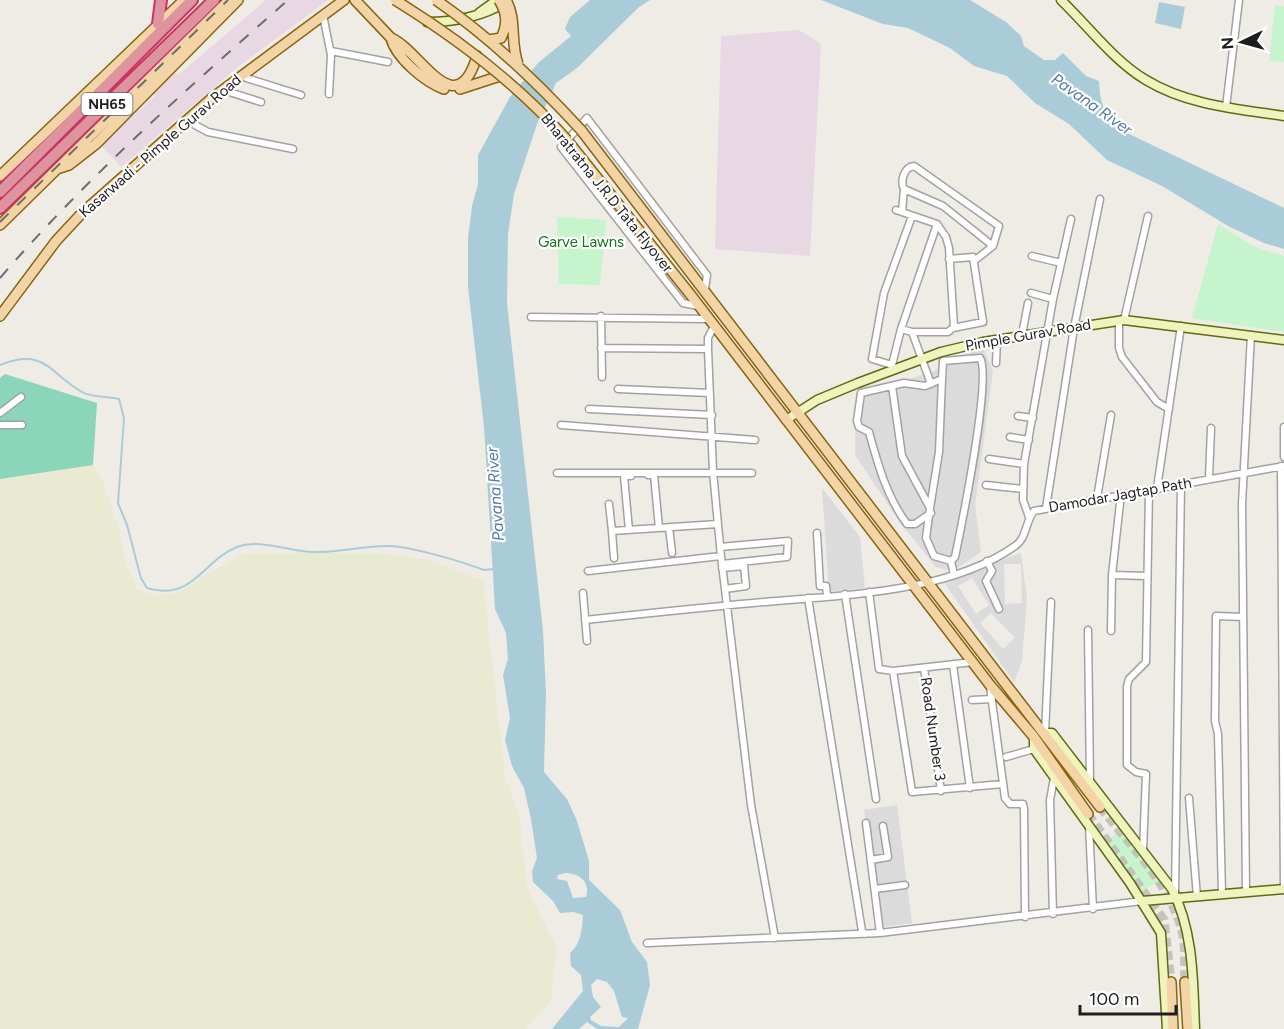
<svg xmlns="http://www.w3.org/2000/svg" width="1284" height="1029" viewBox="0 0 1284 1029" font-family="Figtree,sans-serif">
	<rect width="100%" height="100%" fill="#eeece5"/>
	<path fill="#dcdbdb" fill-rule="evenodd" d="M984 350 993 371 975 505 981 552 953 571 936 567 901 524 855 455 856 397 934 371 968 353Z
		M822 488 860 537 865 588 829 592Z
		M1021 553 1027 598 1022 661 1014 682 945 584 984 565ZM1004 564H1021L1022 603 1005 604ZM972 578 989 605 976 614 958 586ZM991 613 1015 638 1003 649 980 623Z
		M897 805 912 923 881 927 864 810Z"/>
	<path fill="#e7d8e3" d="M266 0H328L239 66 121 167 101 145 155 96 153 93 175 72 178 75Z
		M799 30 821 44 810 256 715 249 721 36Z"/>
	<path fill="#e8ebd2" d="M93 465 104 484 118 526 127 567 138 590 158 596 180 592 210 572 245 553H376L426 559 483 581 505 775 520 819 527 888 557 948 551 1001 526 1029H0V479Z"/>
	<path fill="#c6f4cc" d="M1275 5 1284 6V62L1269 61Z
		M557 217 606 220 600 285 559 284Z
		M1218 224 1255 247 1284 256V332L1192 318Z
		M1121 830 1159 881 1138 894 1103 843Z"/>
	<path fill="#8bd6bb" d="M5 374 97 403 93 465 0 479V378Z"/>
	<path fill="#aaccd8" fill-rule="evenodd" d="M590 0H650L639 7 577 68 556 83 537 124 514 194 508 234 507 303 543 631 546 693 544 772 567 799 577 821 589 861V880L620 910 632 942 647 962 650 985 638 1029H597L587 1022 579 1029H552L583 991 581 975 571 966 570 953C581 944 582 929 583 915L573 912 560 913 553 901 533 882 532 871 537 858 531 819 524 788 512 766 505 740 510 718 503 675 508 659 506 633 495 609 484 427 468 287V238L472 206 478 184V155L510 97 538 63 571 36 565 29 570 17ZM565 873C579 873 591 882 586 897L573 898 567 881 557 879 558 875ZM597 979 607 982 614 991 622 1017 628 1018 619 1027 601 1026 591 1020 590 1017 601 1007 593 997 591 985Z
		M821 0H970L1006 22 1021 36 1024 46 1044 60H1055L1063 53 1086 76 1099 81C1100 107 1105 115 1125 132L1284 208V249L1264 243 1228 226 1162 186 1107 160 1069 124 1035 103 1007 76 974 66 950 48 908 28 883 24Z
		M1159 2 1185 7 1181 29 1155 23Z"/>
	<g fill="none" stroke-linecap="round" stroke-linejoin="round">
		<path stroke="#aaccd8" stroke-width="2" d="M0 365C45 347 49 373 82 392 92 398 108 396 119 399L124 418 118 503 127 525 141 578 147 588C193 602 203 560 237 547 261 538 289 552 314 552 340 553 365 545 391 546 416 548 460 561 484 570L494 569"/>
		<path stroke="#c4c3bd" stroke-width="9" stroke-dasharray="9 4.5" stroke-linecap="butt" d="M1100 807C1129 844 1170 884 1182 931 1186 947 1184 966 1185 982
			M1088 814 1164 920 1171 982"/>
		<defs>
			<path id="street" d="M323 15 331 55 329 94
				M331 51 388 62
				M240 76 301 95
				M223 90 261 102
				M1226 107 1239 0
				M186 120 208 132 293 149
				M904 189C900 181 904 167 914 166L999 226 993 246 974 261
				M896 210 937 224
				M902 212 904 189 943 206 993 246
				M1032 256 1061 263
				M949 259 973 257 983 322 953 328
				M1031 293 1053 299
				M698 306 683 303 561 147 587 118 707 275 705 289
				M601 316 602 377
				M531 317 709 319
				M1124 320 1148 216
				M1119 321V348L1122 357 1157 402 1169 409
				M714 326 708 338V349L713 472 721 556 751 805 775 938
				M901 329 892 365 872 359 884 293 912 216
				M912 332 901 329 937 224 946 237 949 248 954 327 948 332H912L931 384
				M1022 335 1028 303
				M601 348 708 349
				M996 363 997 339
				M892 386 902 456 930 508 926 538 934 556 951 561
				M618 389 710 393
				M589 409 712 415
				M0 413 21 397
				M1018 416 1033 418
				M0 425H22
				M561 425 755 440
				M1284 427V457
				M1010 437 1029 440
				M989 459 1024 464
				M1281 466 1284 889
				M557 473H752
				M648 475H654L659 528
				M1209 478 1211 428
				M986 485 1023 489
				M1157 488 1181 326
				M1097 498 1111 415
				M609 504 612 531
				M930 508 939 452 942 379
				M1046 508 1074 328 1100 199
				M931 513 915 524H907C887 497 878 465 869 432L859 427 857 421 861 393 904 383 925 386 942 379 943 361 980 358C992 377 961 528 955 557L951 561 954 575
				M1029 517 1023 500 1024 464 1053 299 1071 219
				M669 527 672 553
				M629 530 624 476H631
				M817 533 820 586H826L827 596
				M720 547 788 541 787 557 722 564
				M614 558 612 531 718 524
				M987 561 992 571 986 581 999 609
				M722 568 744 566 746 586 725 589
				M588 571 721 556
				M1112 575 1147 576
				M869 592 879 669 893 671 973 662
				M583 593 587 641
				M845 594 876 799
				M808 598 862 931 865 934
				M585 620C641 614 697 608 753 603 835 595 946 595 1015 546 1027 538 1025 522 1034 511L1284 466
				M1088 630 1090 782
				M1111 631 1112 575 1121 494
				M953 665 970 788
				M924 668 941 791
				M893 671 912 792 1003 784
				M990 687 1005 798 1010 804H1023L1024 809 1025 917
				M972 700 992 699
				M1045 733 1051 602
				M1006 757 1034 749
				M1189 798 1197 897
				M866 823 880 933
				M1089 825 1093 909
				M1143 851 1146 774 1136 772 1127 765V686L1129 679 1146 662 1149 490
				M871 860 888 857 883 826
				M875 889 905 885
				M1246 892 1242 504 1251 335
				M1175 894 1181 484
				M1222 894 1218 734 1215 721 1216 616 1243 617
				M1053 914 1050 800 1054 778
				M647 943 880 933 1142 901"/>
			<path id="secondary" d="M1061 0C1088 26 1114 61 1146 80 1187 105 1237 109 1284 116
				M479 13 497 0
				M427 22C454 22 483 16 506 2
				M786 420 817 400 858 383 941 352 983 342 1124 320 1284 340
				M1045 733H1052L1172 889C1194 932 1193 982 1195 1029
				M1034 737V749L1130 883 1161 933 1167 1029
				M1142 901 1284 889"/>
			<path id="primary" d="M355 0 391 38C419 49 456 127 477 56
				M391 38C396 58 425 82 444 89
				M460 89 500 76
				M581 130 1100 807
				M567 140 690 294 990 685 1034 737 1088 814
				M60 168 69 165 96 144 238 0
				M0 176 184 0
				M0 225 229 0
				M0 316 56 241 82 213 212 98 344 0
				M1171 982 1173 1029
				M1185 982 1188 1029"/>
			<path id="highway" d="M158 24 161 0
				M0 192 192 0
				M0 208 214 0"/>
		</defs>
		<use href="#street" stroke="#a2a2a2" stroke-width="9"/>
		<use href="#secondary" stroke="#5e6b0f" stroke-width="11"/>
		<use href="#primary" stroke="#8a650f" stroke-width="12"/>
		<use href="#highway" stroke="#c93563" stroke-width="14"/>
		<use href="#street" stroke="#fff" stroke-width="6"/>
		<use href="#secondary" stroke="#eff3be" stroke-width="8"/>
		<use href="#primary" stroke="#f3d4a6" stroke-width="9"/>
		<use href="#highway" stroke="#de949f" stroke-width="10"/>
		<path stroke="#6c6c6c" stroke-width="2" stroke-dasharray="12 12" stroke-linecap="butt" d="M0 222 228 0
			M0 278C88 176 188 88 288 0"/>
		<defs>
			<path id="primary-bridge" d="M395 0C458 39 518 84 567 140
				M436 0C490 37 536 81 581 130
				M506 0C517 19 510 42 518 64
				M489 40 501 38C508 24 507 13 499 0"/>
		</defs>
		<use href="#primary-bridge" stroke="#8a650f" stroke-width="12" stroke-linecap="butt"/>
		<use href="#primary-bridge" stroke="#f3d4a6" stroke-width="9"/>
	</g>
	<g text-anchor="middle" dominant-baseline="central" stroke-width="4.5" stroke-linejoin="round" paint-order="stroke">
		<rect fill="#fff" stroke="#626262" stroke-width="1.5" x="81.5" y="93" width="51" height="22" rx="4.5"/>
		<g font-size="14" font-weight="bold" fill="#1e1e1e">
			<text x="107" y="104">NH65</text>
		</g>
		<g font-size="15" fill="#1e1e1e" stroke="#fff">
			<text transform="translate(160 146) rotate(-41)">Kasarwadi - Pimple Gurav Road</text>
			<text transform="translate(607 193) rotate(51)">Bharatratna J.R.D Tata Flyover</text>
			<text transform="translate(1028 335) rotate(-10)">Pimple Gurav Road</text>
			<text transform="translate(1120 495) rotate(-10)">Damodar Jagtap Path</text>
			<text transform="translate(933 729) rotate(82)">Road Number 3</text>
		</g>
		<g font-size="15" fill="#167221" stroke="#fff">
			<text x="581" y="242">Garve Lawns</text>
		</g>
		<g font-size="16" font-style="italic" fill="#5479a5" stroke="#fff">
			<text transform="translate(1092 104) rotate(35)">Pavana River</text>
			<text transform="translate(495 494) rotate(-94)">Pavana River</text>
		</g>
	</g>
	<g transform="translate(1242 42) rotate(265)" stroke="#ffffff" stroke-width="4.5" paint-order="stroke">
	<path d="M0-4.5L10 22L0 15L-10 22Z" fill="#1e1e1e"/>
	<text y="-9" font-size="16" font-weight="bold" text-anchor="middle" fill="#1e1e1e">N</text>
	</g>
	<path d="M1080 1005v9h96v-9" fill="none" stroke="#1e1e1e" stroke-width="3"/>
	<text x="1089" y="1005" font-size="18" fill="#1e1e1e" stroke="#ffffff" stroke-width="4.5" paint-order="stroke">100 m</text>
</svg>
